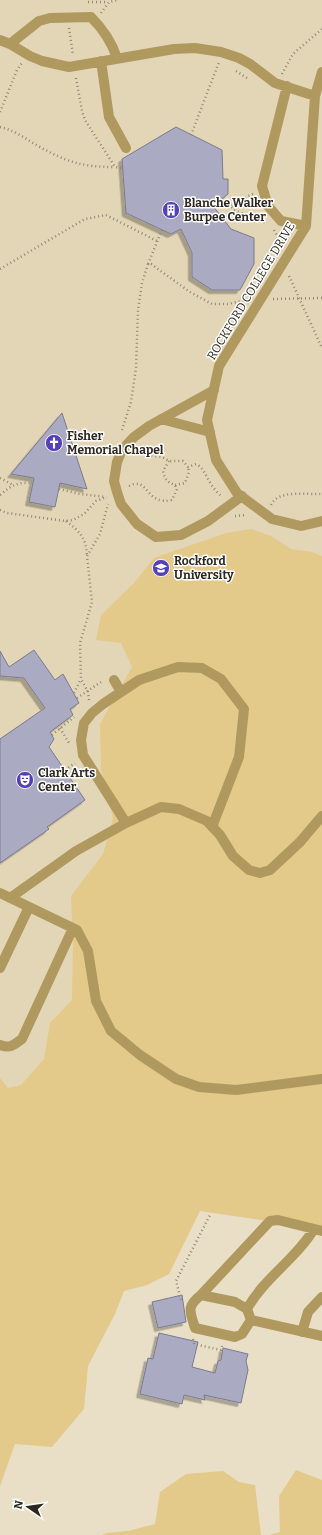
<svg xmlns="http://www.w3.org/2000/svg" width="322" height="1535" viewBox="0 0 322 1535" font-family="Bitter,serif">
	<defs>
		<filter id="shadow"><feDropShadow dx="-3.5" dy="3.5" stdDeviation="0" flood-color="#0004"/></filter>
	</defs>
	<rect width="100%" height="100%" fill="#e9dfc7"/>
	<path fill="#e3d6b7" d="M0 0H322V1202L0 1135Z"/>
	<path fill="#e3c98a" d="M251 529 271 536 291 549 312 552 322 556V1229L200 1211 169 1274 147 1285 124 1291 115 1314 88 1366 84 1409 52 1447 15 1444 0 1486V1078L8 1088 21 1085 44 1059 50 1023 72 1000 73 944 71 896 103 854 113 818 101 769 100 724 132 667 121 643 96 640 101 615 134 583 154 558 226 533Z
		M296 1470 322 1480V1535H270L280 1532 279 1496Z
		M223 1471 239 1482 255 1485 261 1535H101L107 1533 128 1531 155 1524 160 1492 186 1474Z"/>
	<path fill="#aaabc2" stroke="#7a7a90" filter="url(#shadow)" d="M176 127 222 150 223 179H228V194L213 206 231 229 254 238V264L240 290H212L192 277V253L181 229 171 234 126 213 122 159Z
		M62 413 87 489 60 483 55 507 29 502 34 478 11 474Z
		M34 650 55 680 63 674 79 703 70 709 73 715 50 732 54 739 49 747 85 800 47 827 49 829 0 863V739L45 708 24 678 0 676V651L9 667Z
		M182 1295 186 1322 158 1328 152 1302Z
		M159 1333 198 1342 192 1367 215 1373 218 1361 221 1360 223 1348 248 1354 246 1361 248 1370 241 1403 204 1395 205 1400 184 1395 182 1404 140 1394 148 1358 153 1359Z"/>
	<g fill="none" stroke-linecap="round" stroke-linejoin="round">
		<path stroke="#8f8877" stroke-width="2.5" stroke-dasharray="1 3" stroke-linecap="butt" d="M88 2H108
			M101 13 109 2 117 0
			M69 28 73 55
			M236 71 247 78
			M282 74 293 54 322 29
			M76 78 82 111 85 120 115 167 123 168
			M0 112 17 70 22 63
			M0 127C14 130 26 139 38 146 67 162 82 167 114 167
			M191 135 219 62
			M253 194 230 205 234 210 266 223
			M274 230 281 243
			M148 264 162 230
			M0 269 85 219 106 215 157 241
			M289 276 322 348
			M273 299 322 298
			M122 430 131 402 136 368 138 310 142 283 148 264H151L190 292 212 304H228L246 300
			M137 449 148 455 162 457 169 461H183L188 467 196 464C204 468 206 477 211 484 214 489 218 493 222 497
			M0 478 13 485
			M175 485 185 483 189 472 188 467
			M129 486C131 485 133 484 135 484 149 482 147 505 172 500L177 489 175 485C167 482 165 480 163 471L169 461
			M59 489 80 494 106 497
			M0 495C12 485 17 482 33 483
			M271 505C278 489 308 495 322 494
			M0 510 7 513 65 521 73 520 84 514 96 501 107 497
			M235 516 246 515
			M66 521C80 532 86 537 87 556
			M74 693 81 679
			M77 698 101 682
			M89 700 88 692 81 679 80 643 92 602 87 556 100 534 108 504
			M60 728 69 743
			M52 735 74 717
			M65 770 75 763
			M181 1300 176 1281 210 1215
			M193 1339 194 1344 221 1350 222 1346"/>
		<path stroke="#b0995e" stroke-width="10" d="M0 40 10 44 30 56 42 61 69 67 174 49 195 48 221 52 239 58 250 64 275 83 315 96
			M10 44 39 21 50 18 91 17C102 28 112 43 117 58
			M101 61 109 117 126 148
			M322 72 315 96 306 226 219 366 207 420 216 460 237 493 272 519 301 526 322 521
			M287 86 262 186 268 206 281 221 306 226
			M214 390 149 426 134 437 122 450 117 462 114 481 117 492 121 504 137 524 156 537 181 535 208 521 242 496
			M161 419 210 432
			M114 680 121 692
			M126 823 83 755 81 740 84 723 92 713 103 704 139 680 178 667 202 668 221 679 244 709 239 757 212 827
			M0 893 77 930 88 951 96 1001 111 1031 140 1055 176 1079 199 1087 236 1090 322 1079
			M10 898 76 851 126 823 161 807 179 809 207 821 220 835 233 856 249 870 260 873 270 870 300 842 322 816
			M0 968 29 907
			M0 1045C10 1049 14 1045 22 1039L73 928
			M201 1295 235 1302 247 1309 251 1320 242 1334 235 1337 195 1328C190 1311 186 1307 201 1295Z
			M201 1295 270 1221 278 1220 322 1231
			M247 1309C264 1278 296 1259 314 1229
			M251 1320 322 1336
			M302 1332 308 1312 322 1297"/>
	</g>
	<defs>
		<symbol id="building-disc" viewBox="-11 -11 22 22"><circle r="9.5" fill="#5540b8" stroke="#fff"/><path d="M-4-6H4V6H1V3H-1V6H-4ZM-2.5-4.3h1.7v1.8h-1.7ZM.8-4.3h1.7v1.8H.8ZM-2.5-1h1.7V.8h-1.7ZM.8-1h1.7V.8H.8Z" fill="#fff"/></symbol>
		<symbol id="church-disc" viewBox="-11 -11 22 22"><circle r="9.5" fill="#5540b8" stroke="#fff"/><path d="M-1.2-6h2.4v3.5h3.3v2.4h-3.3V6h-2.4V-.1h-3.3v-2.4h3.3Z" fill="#fff"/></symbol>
		<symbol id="university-disc" viewBox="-11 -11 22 22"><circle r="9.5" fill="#5540b8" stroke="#fff"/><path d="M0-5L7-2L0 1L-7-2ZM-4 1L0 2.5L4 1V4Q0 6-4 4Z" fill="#fff"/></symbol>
		<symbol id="theatre-disc" viewBox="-11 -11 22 22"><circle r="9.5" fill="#5540b8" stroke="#fff"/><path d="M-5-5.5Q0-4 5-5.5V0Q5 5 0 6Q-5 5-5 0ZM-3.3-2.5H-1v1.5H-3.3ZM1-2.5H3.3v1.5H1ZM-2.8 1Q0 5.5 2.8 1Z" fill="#fff"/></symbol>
	</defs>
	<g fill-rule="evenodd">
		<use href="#building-disc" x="161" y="200" width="20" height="20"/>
		<use href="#church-disc" x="44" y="433" width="20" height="20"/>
		<use href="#university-disc" x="151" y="558" width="20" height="20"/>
		<use href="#theatre-disc" x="15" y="770" width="20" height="20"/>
	</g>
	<g text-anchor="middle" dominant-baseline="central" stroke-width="3" stroke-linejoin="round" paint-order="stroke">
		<g font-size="12" font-weight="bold" fill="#2c281f" stroke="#fff" text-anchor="start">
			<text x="184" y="203">Blanche Walker<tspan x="184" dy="14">Burpee Center</tspan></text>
			<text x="67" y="436">Fisher<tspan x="67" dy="14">Memorial Chapel</tspan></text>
			<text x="174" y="561">Rockford<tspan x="174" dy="14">University</tspan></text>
			<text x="38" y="773">Clark Arts<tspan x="38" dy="14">Center</tspan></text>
		</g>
		<g font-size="12" fill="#2c281f" stroke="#fff">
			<text transform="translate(251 291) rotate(-59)">ROCKFORD COLLEGE DRIVE</text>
		</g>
	</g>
	<g transform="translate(28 1507) rotate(283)" stroke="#ffffff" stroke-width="3" paint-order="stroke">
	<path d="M0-3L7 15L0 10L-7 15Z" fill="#2c281f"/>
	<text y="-6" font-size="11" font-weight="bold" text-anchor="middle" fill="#2c281f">N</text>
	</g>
</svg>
